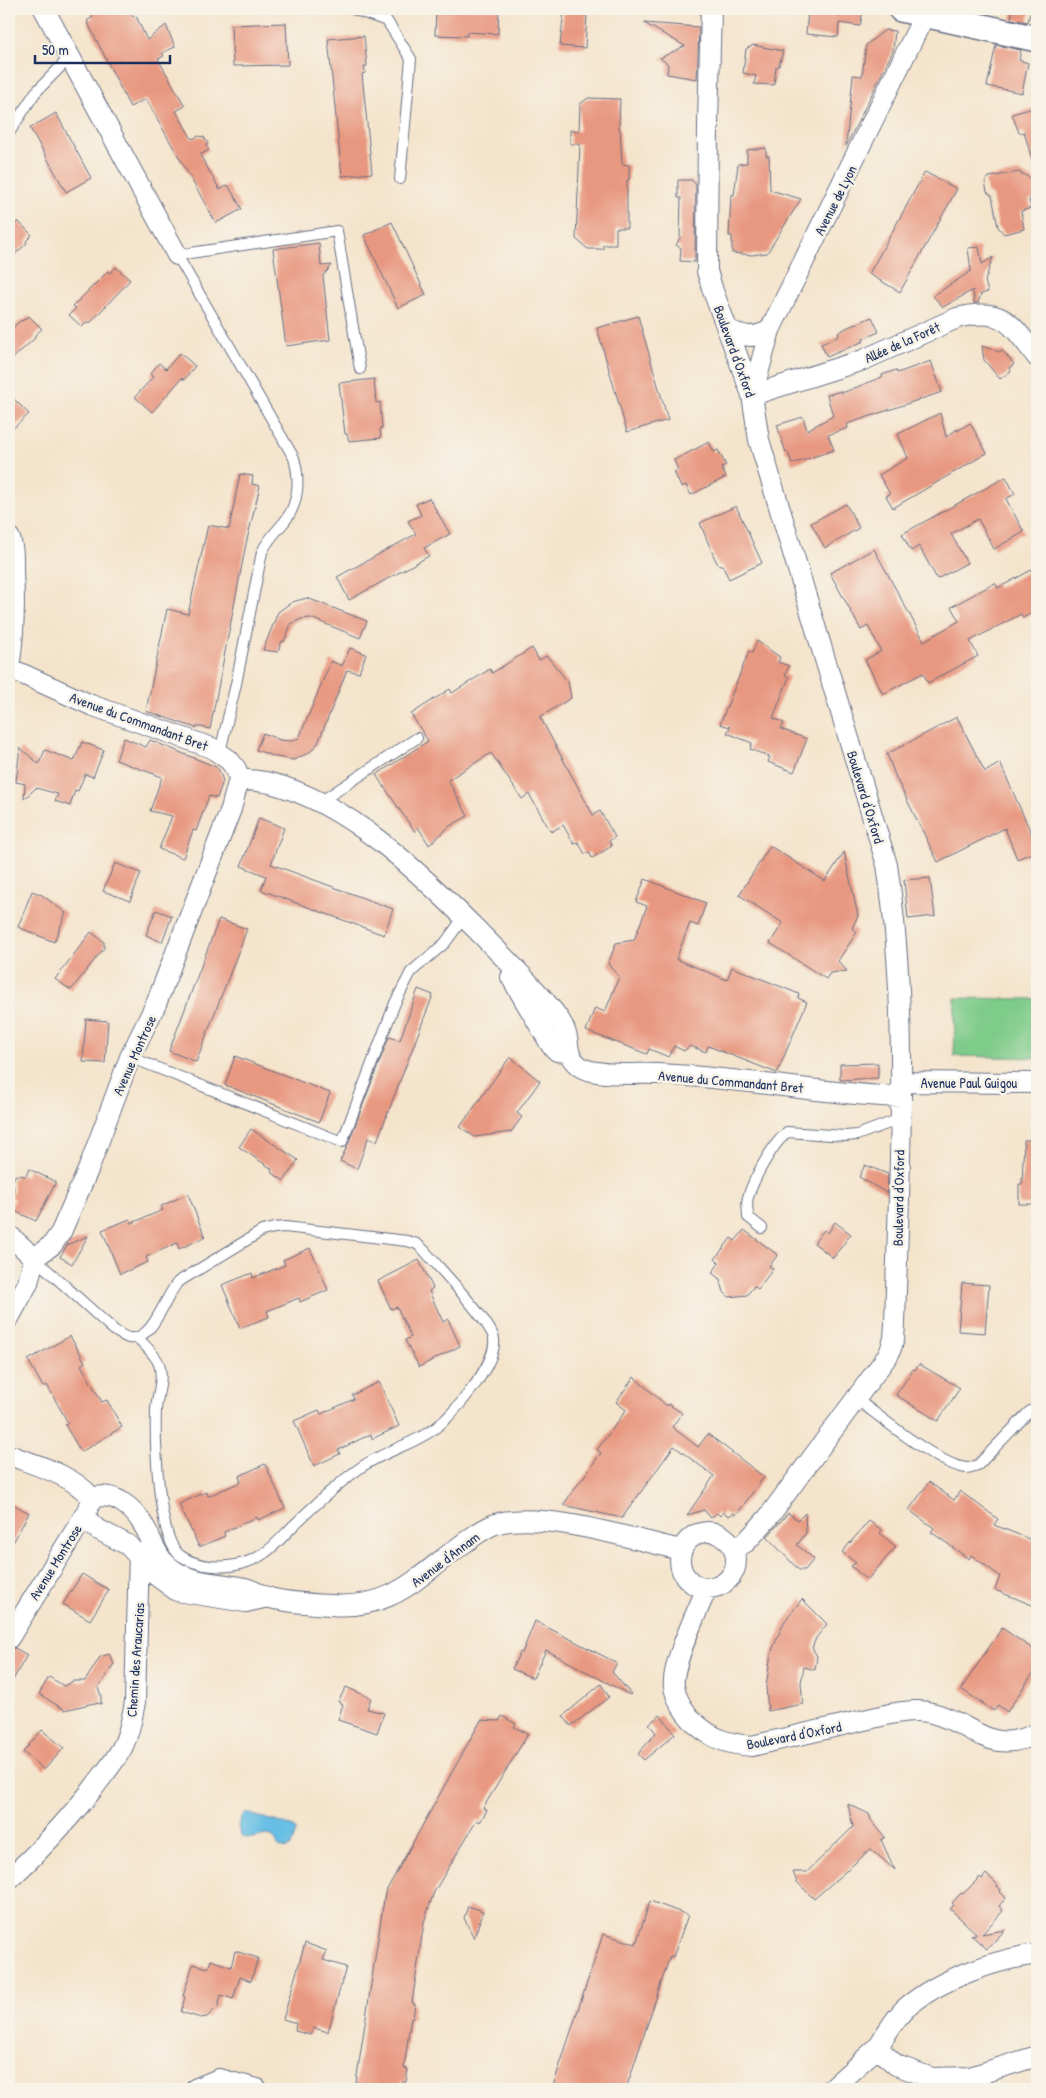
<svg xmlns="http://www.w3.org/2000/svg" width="1046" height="2098" viewBox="0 0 1046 2098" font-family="'Patrick Hand',sans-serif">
	<rect width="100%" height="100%" fill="#f7f3e8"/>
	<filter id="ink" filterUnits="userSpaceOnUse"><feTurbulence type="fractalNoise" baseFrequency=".02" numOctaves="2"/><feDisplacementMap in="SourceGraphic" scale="10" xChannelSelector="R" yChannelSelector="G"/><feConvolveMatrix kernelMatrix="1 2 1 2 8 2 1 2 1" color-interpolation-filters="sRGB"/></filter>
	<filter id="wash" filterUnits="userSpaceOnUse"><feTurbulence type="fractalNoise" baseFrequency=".0096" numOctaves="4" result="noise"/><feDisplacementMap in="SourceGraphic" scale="20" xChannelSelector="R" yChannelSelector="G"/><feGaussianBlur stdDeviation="1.12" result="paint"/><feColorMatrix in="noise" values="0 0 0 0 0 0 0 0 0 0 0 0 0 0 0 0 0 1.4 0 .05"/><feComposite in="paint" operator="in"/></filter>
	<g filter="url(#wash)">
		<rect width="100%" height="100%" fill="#f4e4cc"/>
		<path fill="#7ecb8a" stroke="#4c7d74" d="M955 998 1037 999V1058L954 1056Z"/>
		<path fill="#68bfe5" stroke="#4277a2" d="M244 1814H250L294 1827 296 1831 291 1846 287 1849 279 1847C277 1845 276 1839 273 1837 264 1829 241 1851 238 1825Z"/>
		<g id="blocks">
			<path fill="#e89880" d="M88 9H130L133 17 136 16 147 40 166 25 175 47 162 53 164 56 158 59 185 106 176 111 192 139 199 136 204 137 208 143 206 146 209 150 200 155 220 190 228 185 242 209 216 223 146 99 130 107 87 21 93 17Z
				M436 9H499L498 34 467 32V36L435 35Z
				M564 9H586V15H587L585 48 560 46Z
				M841 9 863 11 860 26 839 23 838 37 806 34 808 10 840 12V17Z
				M1013 9H1031L1028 22 1011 19Z
				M286 23 288 65 233 66 231 25Z
				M644 23 699 27 697 79 667 74 668 64 660 58 685 46Z
				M885 30 895 31 893 51 846 146 853 75 862 76 866 45Z
				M364 36 367 66 364 67 365 73 362 74 372 173 342 176 328 39Z
				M753 45 783 51 779 66 776 67 774 85 754 84 756 76 743 73 746 49Z
				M996 45 1021 50 1019 60 1028 63 1022 93 987 86Z
				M588 98 620 99 619 128 620 129 622 164 629 165V180H627V228H616V245H603V249H588L576 239 580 144H570V130L579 131 580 104Z
				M1037 107V162L1033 163 1024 132 1019 133 1012 114Z
				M56 113 91 178 66 192 30 128Z
				M766 148V156H769L770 190 801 199 767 253 752 255 732 253V236H729L731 195H734L738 164 747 163V150Z
				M925 172 957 189 900 292 869 274Z
				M1019 172 1037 182V198L1029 200 1031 208 1021 211 1024 229 1004 234 998 227 992 196 987 192 985 182 989 177Z
				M678 180H692L696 185 695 262 680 261 681 248 676 245 680 238 681 198H678Z
				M18 221 32 235 26 241 27 243 9 260V231Z
				M392 222 426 295 398 308 364 235Z
				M319 243 321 266 332 265 323 276 330 340 286 346 273 249Z
				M979 247 982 264 993 257 985 281 988 292 981 294 978 303H974L973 290 943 307 933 296 971 271 968 248Z
				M116 267 130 280 90 323 88 321 82 327 69 315 76 308 73 306 108 271 110 273Z
				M29 316 42 329 35 335V338L9 362V331L21 320 22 321Z
				M638 316 668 420 627 432 597 328Z
				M872 317 879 332 863 339 864 341 827 357 821 344 839 336 838 333 846 328Z
				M982 346 1000 352 1002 350 1014 364 1009 368 1011 371 1000 379 984 360Z
				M180 353 195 366 184 380 182 378 152 412 135 397 153 377 150 374 159 363 166 369Z
				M931 361 942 392 847 424 848 428 828 435 834 450 792 464 788 452 786 453 777 425 803 417 807 430 833 416 827 395 841 391 842 393 882 377V375L896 370 897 373Z
				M374 379 376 403 380 402 382 428 380 429 381 438 349 441 347 434H345L339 383Z
				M9 394 29 414 9 432Z
				M940 413 946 437 957 429V431L970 423 987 453 893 508 886 496 890 494 879 475 908 458 898 434Z
				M709 442 714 452 718 450 726 465 721 467 726 477 691 495 686 485 681 487 674 472 678 470 674 460Z
				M240 474 253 476 252 484 260 486 246 544 210 729 197 726 196 728 146 711 167 609 188 614 208 525 229 529Z
				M1006 477 1015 494 1006 499 1024 532 994 549 978 519 951 534 967 563 937 579 919 546 911 551 902 534Z
				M429 498 450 534 424 548 429 556 349 600 337 577 416 534 408 521 421 515 416 504Z
				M846 504 859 528 825 548 811 523Z
				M736 506 762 563 729 579 722 565 719 566 715 559 700 523Z
				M874 549 924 641 959 621 951 607 995 583 998 588 1037 567V610L1023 618 1021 614 970 641 978 656 928 683 923 673 883 694 865 660 881 651 868 626 861 630 830 573Z
				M307 598 367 621 360 638 311 618 301 619 291 624 284 642 282 641 278 652 263 650 278 612 292 602Z
				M757 641 780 657 778 662 789 666 785 675 789 677 773 718 784 723 781 729 807 739 794 772 768 762 770 757 750 749 752 743 727 733 730 727 720 724 749 651 752 653Z
				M350 648 366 654 359 673 347 670 318 743 309 753 293 760 276 757 256 750 263 733 280 740 291 741 299 738 331 661 342 666Z
				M532 648 539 660 547 656 568 682 571 698 540 717 593 815 600 811 615 837 609 841 612 846 592 858 589 852 585 854 578 842 574 844 563 825 551 832 529 794 522 799 491 753 448 780 468 816 450 826 429 845 418 827 415 832 376 775 428 741 411 714 450 689 452 693 490 669 492 673Z
				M957 717 985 772 1000 763 1037 846V851L1017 859 1005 828 938 862 896 778 887 754Z
				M124 738 146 747 150 740 216 767 219 770 223 781 217 798 209 796 196 831 193 830 183 858 159 849 172 816 150 811 162 777 116 760Z
				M82 742 104 750 93 777 85 774 78 791 75 790 70 806 55 801 58 794 36 788 24 799 25 784 16 782 20 748 39 764 45 750 74 761Z
				M259 818 284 828 271 864 393 909 384 935 261 890 266 876 241 866Z
				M770 846 825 881 844 852 858 916 852 928 857 932 838 961 847 971 830 973 826 979 770 943 783 923 739 895Z
				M115 863 141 873 130 901 103 891Z
				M930 878 935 916 908 919 904 880Z
				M645 879 706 903 698 926 690 923 676 959 727 980 732 967 799 994 798 998 807 1002 777 1073 708 1046 706 1052 690 1046 684 1051 674 1046 669 1057 649 1049 647 1054 586 1031 595 1008 605 1012 619 977 608 964 616 943 634 940 647 906 636 902Z
				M32 891 42 895 66 913 54 942 18 927Z
				M156 910 172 916 162 942 146 935Z
				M219 919 247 929 196 1062 169 1051Z
				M91 932 104 942V948L71 990 55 979Z
				M418 989 433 995 377 1141 368 1138 357 1169 340 1161 348 1144 389 1037 400 1040Z
				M86 1019 108 1021 105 1063 83 1062Z
				M235 1056 330 1093 319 1122 225 1085Z
				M510 1057 540 1081 517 1113 522 1117 511 1132 475 1137 460 1127Z
				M878 1063V1078L840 1080V1064Z
				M251 1129 298 1160 284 1181 271 1172 272 1169 239 1147Z
				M1024 1140H1037V1204H1019V1184H1022Z
				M865 1165 888 1174 887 1193 859 1177Z
				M29 1169 56 1182 36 1221 10 1209 15 1199 12 1197 14 1190 12 1181 16 1175 26 1176Z
				M188 1194 205 1237 179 1249 177 1243 146 1257 148 1262 120 1274 102 1230 130 1219 132 1223 163 1210 161 1206Z
				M835 1222 851 1234 833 1258 814 1243 824 1230 828 1233Z
				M744 1230 778 1255 769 1266 773 1269 758 1289 754 1286 747 1295 729 1297 724 1292 720 1279 712 1273 719 1263 715 1259 731 1238 735 1241Z
				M88 1236 72 1264 60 1257 67 1245Z
				M310 1248 328 1290 300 1302 299 1298 267 1311 269 1317 240 1328 222 1285 252 1273 253 1278 285 1265 283 1260Z
				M419 1260 433 1288 429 1291 443 1322 448 1319 460 1346 419 1367 405 1340 411 1337 397 1307 391 1309 378 1281Z
				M962 1283 989 1285 985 1333 958 1331Z
				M70 1336 85 1362 81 1365 102 1402 107 1400 122 1427 81 1452 65 1425 68 1423 47 1385 43 1387 28 1360Z
				M919 1364 960 1388 938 1421 896 1395 913 1369 915 1370Z
				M634 1377 667 1406 668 1404 682 1413 672 1427 698 1447 708 1434 764 1477 736 1515 734 1513 729 1516 723 1512 720 1516 717 1513 711 1518 704 1510 687 1515 714 1476 674 1446 622 1518 563 1505 601 1453 597 1450 626 1410 616 1402Z
				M379 1382 399 1426 372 1439 371 1434 338 1450 340 1454 314 1466 294 1421 319 1410 321 1414 354 1399 352 1395Z
				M265 1464 285 1508 258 1520 257 1517 224 1532 225 1536 199 1547 179 1504 206 1492 208 1496 241 1482 239 1476Z
				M929 1482 954 1500 960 1491 998 1519 994 1525 1037 1542V1607L995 1590 1000 1576 971 1555 969 1559 931 1532 934 1528 909 1510Z
				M9 1502 29 1513 9 1550Z
				M788 1513 798 1520 805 1513 806 1533 797 1545 814 1559 805 1570H799L767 1537Z
				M869 1521 882 1530 880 1533 896 1547 867 1580 851 1566 856 1563 842 1552Z
				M82 1574 109 1590 90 1620 63 1604Z
				M802 1599 827 1624 816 1638 812 1648 817 1656 815 1670 804 1667 801 1683 803 1704 768 1711 766 1687 771 1653 784 1622Z
				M535 1621 617 1663 612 1672 631 1694 630 1695 546 1650 533 1678 512 1669 520 1652 522 1653Z
				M1002 1628 1037 1652V1667L1007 1712 998 1705 994 1711 961 1689Z
				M15 1648 27 1655 9 1687V1650Z
				M109 1654 114 1664 98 1688 101 1695V1704L94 1703 65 1710 39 1694 49 1677 64 1686 73 1681H85L100 1657Z
				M601 1684 609 1697 571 1726 563 1716Z
				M346 1687 371 1698 367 1709 384 1713 377 1733 338 1720 343 1704 338 1702Z
				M660 1715 675 1734 644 1760 638 1754 656 1733 649 1724Z
				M502 1716 516 1724 514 1727 528 1734 483 1808 487 1810 480 1822 477 1820 434 1892 424 1922 412 2003 415 2004 413 2018 411 2017 404 2068 408 2069 406 2082H402L401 2089H355L385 1893 481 1720 499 1721Z
				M42 1730 64 1748 44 1770 23 1752Z
				M848 1804 869 1814 871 1820 885 1837 881 1840 895 1870 871 1849 814 1899 797 1882 793 1872H807L853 1827Z
				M986 1874 998 1885 997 1886 1001 1890 1000 1892 1006 1898 999 1906 1003 1911 982 1934 1005 1930 987 1949 971 1935 977 1934 950 1909 954 1905 952 1903 961 1893 963 1894 980 1877 982 1879Z
				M650 1901 688 1915 673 1957 670 1956 626 2089H552L603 1934 636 1944Z
				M468 1906 483 1911 474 1938 464 1918Z
				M305 1943 327 1951 323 1960 346 1967 328 2032 314 2028 310 2035 295 2031 296 2023 283 2019Z
				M235 1951 258 1958 251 1981 240 1977 233 1999 221 1995 218 2006 207 2017 201 2018 181 2012 185 1997 183 1996 193 1964 208 1968 211 1960 231 1967Z"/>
		</g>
	</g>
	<g filter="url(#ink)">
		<use href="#blocks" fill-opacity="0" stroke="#676e84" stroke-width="1"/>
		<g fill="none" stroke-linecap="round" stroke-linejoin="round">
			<defs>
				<path id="service" d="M353 9 387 21 411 59 400 179
					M9 133 35 93 70 57
					M220 752 236 684 262 552C268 539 276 532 285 521 299 503 300 479 294 458L177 255 337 231 360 369
					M320 802 417 738
					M130 1057 342 1142 395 1003 411 972 445 943 464 917
					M762 1228 748 1217C748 1210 746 1203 748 1197 754 1178 772 1145 787 1132L845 1136 857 1135 900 1119
					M34 1258 115 1331C119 1333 124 1337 129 1338 153 1342 165 1296 178 1282L262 1231 274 1228 285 1227 407 1241 417 1244 424 1250C437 1266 492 1323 494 1339 497 1364 452 1418 431 1431 409 1446 382 1452 360 1468 337 1484 315 1505 294 1525 279 1540 268 1555 247 1562 228 1569 198 1568 181 1556 157 1541 155 1438 156 1409 157 1395 164 1378 159 1364 155 1354 145 1346 138 1338
					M856 1399C880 1416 939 1466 967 1468 970 1468 974 1466 978 1465L1029 1412 1037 1407"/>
				<path id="minor" d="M44 9 177 255
					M711 9 708 123 707 271 713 291 752 395 759 440 887 865C910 1017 899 1171 895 1324L894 1339 889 1354 767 1519 746 1542 734 1549
					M727 329C743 337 755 339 770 330
					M752 395 770 330 925 14
					M752 395 863 360 957 318C1004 306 1011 324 1037 357
					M9 537C14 547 13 561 13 572 15 604 14 636 9 668L91 705 212 748 229 760 236 769 239 779C249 780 260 781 270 783 348 802 422 875 477 930 501 955 526 978 548 1005 554 1012 562 1021 565 1031 571 1046 564 1053 579 1066 594 1077 638 1073 657 1074 739 1077 819 1094 901 1097
					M511 977 551 1045 557 1051 567 1052
					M902 1082 1037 1083
					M9 1235 34 1258
					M9 1318 28 1283 34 1258 52 1245 61 1232 88 1170 130 1057 156 1004 231 809 239 779
					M9 1455C38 1466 71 1474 92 1498
					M680 1560a28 28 0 1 1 56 0a28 28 0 1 1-56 0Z
					M707 1588C698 1610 671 1665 674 1686 676 1700 686 1715 696 1724 714 1740 729 1744 752 1746L890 1714C904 1712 918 1709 932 1713 975 1724 990 1757 1037 1733
					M268 1597 246 1602 177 1591 154 1574 128 1545 97 1529 89 1522 86 1513 92 1498C114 1491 133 1507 144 1526 152 1539 155 1555 167 1565 188 1585 219 1582 245 1588 253 1590 259 1594 266 1597 283 1602 313 1604 330 1605 391 1610 415 1579 460 1546 471 1538 482 1529 495 1524 542 1510 632 1539 681 1550
					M9 1638 86 1513
					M9 1879C39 1852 66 1822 92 1790 102 1776 115 1762 123 1746 130 1732 132 1717 135 1702L139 1553
					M1037 1954C994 1960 940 1979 907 2007 895 2017 886 2035 877 2048L896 2065 932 2078 970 2077 1037 2056
					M195 2089 219 2079 257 2089
					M831 2089 877 2048"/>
				<path id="tertiary" d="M901 9 1037 39"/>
			</defs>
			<use href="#service" stroke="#676e84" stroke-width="12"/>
			<use href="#minor" stroke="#676e84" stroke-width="22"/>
			<use href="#tertiary" stroke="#676e84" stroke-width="28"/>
			<use href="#service" stroke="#fff" stroke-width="10"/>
			<use href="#minor" stroke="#fff" stroke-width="20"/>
			<use href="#tertiary" stroke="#fff" stroke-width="25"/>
		</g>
	</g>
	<g text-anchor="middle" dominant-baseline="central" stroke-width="5" stroke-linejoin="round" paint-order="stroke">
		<g font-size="14" fill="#1b2f5e" stroke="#f7f3e8">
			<text transform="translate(835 200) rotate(-63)">Avenue de Lyon</text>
			<text transform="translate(902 342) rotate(-24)">Allée de la Forêt</text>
			<text transform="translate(735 351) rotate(70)">Boulevard d'Oxford</text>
			<text transform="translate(139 721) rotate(20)">Avenue du Commandant Bret</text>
			<text transform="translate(866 797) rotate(73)">Boulevard d'Oxford</text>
			<text transform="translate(134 1055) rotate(-66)">Avenue Montrose</text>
			<text transform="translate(731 1081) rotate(5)">Avenue du Commandant Bret</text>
			<text x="969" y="1082">Avenue Paul Guigou</text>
			<text transform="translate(898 1198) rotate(-89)">Boulevard d'Oxford</text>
			<text transform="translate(445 1559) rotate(-37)">Avenue d'Annam</text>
			<text transform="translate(55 1562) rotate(-58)">Avenue Montrose</text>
			<text transform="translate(135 1660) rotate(-86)">Chemin des Araucarias</text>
			<text transform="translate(794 1735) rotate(-11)">Boulevard d'Oxford</text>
		</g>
	</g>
	<rect width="1046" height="2098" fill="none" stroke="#f7f3e8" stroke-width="30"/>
	<path d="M35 55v8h135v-8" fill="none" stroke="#1b2f5e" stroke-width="2.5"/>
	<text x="42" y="55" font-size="15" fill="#1b2f5e" stroke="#f7f3e8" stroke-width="4" paint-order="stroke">50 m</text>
</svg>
